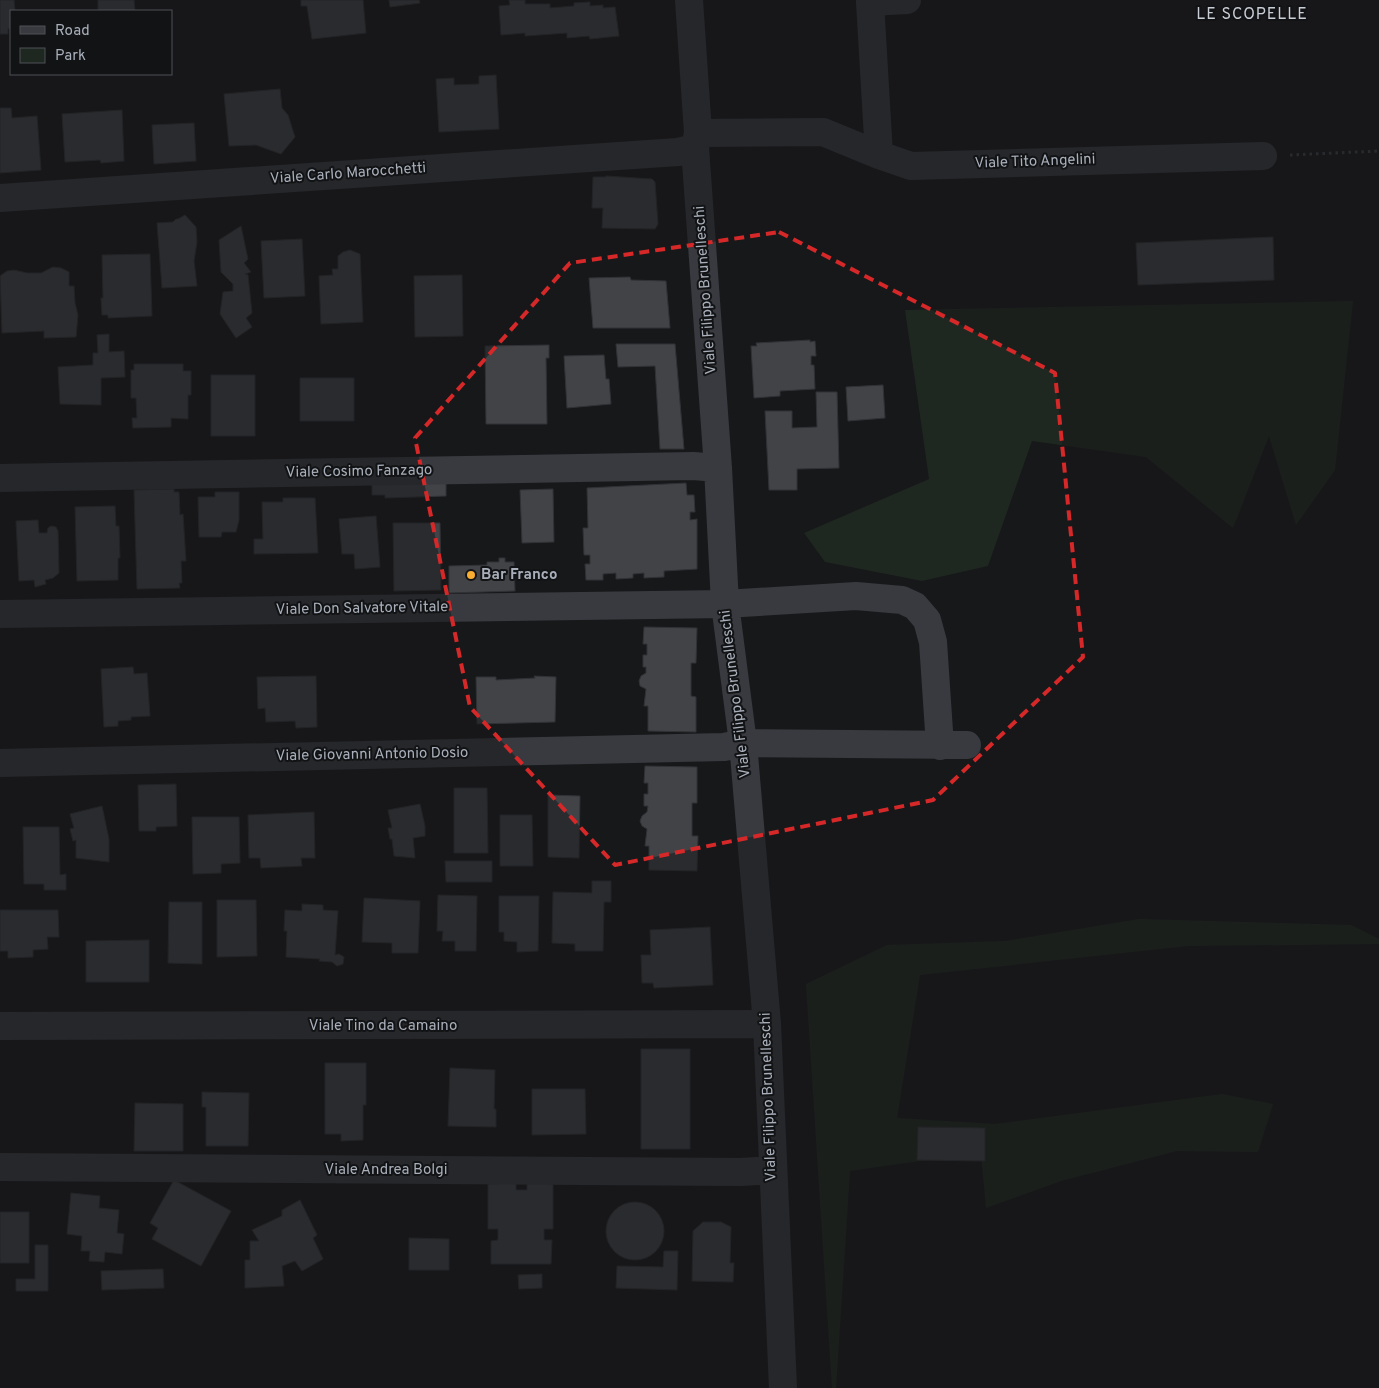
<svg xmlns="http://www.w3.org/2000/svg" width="1379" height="1388" viewBox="0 0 1379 1388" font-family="Overpass,sans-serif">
	<rect width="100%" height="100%" fill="#17181a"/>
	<path fill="#1f2820" d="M1353 301 1335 470 1296 525 1269 436 1233 528 1146 457 1032 441 988 566 922 581 825 562 804 533 929 479 905 310Z
		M1139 919 1351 925 1379 939V944L1188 946 920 975 897 1118 995 1124 1222 1094 1273 1104 1258 1152 1177 1151 1061 1181 986 1208 981 1154 920 1161 850 1171 836 1388H832L806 984 887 945 1006 941Z"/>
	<path fill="#414347" stroke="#313236" d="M0 0H14L15 11H11V28L8 29V34H0Z
		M98 0H134L135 11H98Z
		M301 0H363L366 33 312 39 307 6H301Z
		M389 0H419L420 3 390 7Z
		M509 0H525V4H550V8L574 6V3L590 2V6L603 5V8L615 7 619 36 590 39 589 36 567 38V33L525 36V33L501 35 499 6 510 5Z
		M496 75 499 129 439 132 436 79 454 78V85L479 84V76Z
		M280 89 282 108 288 115 295 137 281 154 256 145 229 146 224 94Z
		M0 108H11L12 118 37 116 41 170 0 173Z
		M122 110 124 161 101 163 100 160 65 162 62 114Z
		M194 123 196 161 154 164 152 125Z
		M606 176 652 179 655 182 658 224 655 229 602 228 603 208H592L593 177H606Z
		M185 215 196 227 197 242 194 261 197 286 162 288 157 223 173 222 176 219H178Z
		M241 226 248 259 244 263 251 272 245 274 248 275 252 313 246 318 252 327 236 338 220 314 223 292 233 291V284L221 272 219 240Z
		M1273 237 1274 280 1138 285 1136 243Z
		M302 239 305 296 264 298 261 241Z
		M350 250 360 254 363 322 321 324 319 276 333 275 332 269H338V256L343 252Z
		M150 254 152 316 108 318V315H102L101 298H103L102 255Z
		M53 267 61 268 69 272V286H74L75 303 78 315 76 337 44 338V331L2 333 0 276 7 271 14 270 27 273H41Z
		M462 275 463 336 415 337 414 276Z
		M630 277 631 280 666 281 670 328H593L589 278Z
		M109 334V352L124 351 125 377 101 378V405L60 404 58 367 93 365V353H98L97 335Z
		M810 340V342L815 341 816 356H811V365H814L815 389 780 391V396L754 398 751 346H757L756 343Z
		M616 344H675L684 449H660L655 366 618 367Z
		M549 345V358H546L547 424H486L485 346Z
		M604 355 606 379H609L611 404 567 408 564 356Z
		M134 364H183V371H191V395H188V419L171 418V427L133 428 132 418H137L136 398H131V370H134Z
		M211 375H255V436H211Z
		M300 378H354V421H300Z
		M883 385 885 418 848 421 846 387Z
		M816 392H837L839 468 797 469V490H769L765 411H792V428L817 427Z
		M446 477V496L385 498V495H372V480Z
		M686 483 687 495H694L695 512H690V520L697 519V569L664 571V577L644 578V573L633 574V578L616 579V573L603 574V580H586L585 564H590V555H584L583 528H588L587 488Z
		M174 489V492H179L180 515 183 514 186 561H181L182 583H179L180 588 137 589 134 490Z
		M553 489 554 542 522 543 520 490Z
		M215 492H239V520L236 532H222L221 537H199L198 497H215Z
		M283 498H315L318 553 254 554V539H263L262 502H283Z
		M115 506 116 526H119L120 558H118V580L77 581 75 507Z
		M376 516 380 567 355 569 354 554H342L339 519Z
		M38 520 39 533H47L48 528 51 526 56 527 58 531 59 573 53 578 45 580 46 584 35 587 34 580 19 581 16 521Z
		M393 523H440L441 590 394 591Z
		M499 558H505V562H514L515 591 449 593V566L487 565V562H499Z
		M644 627 697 628 696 663H691V696L696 697V732L648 731V706H644L646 689 640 686 639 681 641 676 646 673V667H643V655H647V644H643Z
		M133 667 134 674 147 673 150 716 131 717V720L118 721V726L104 727 101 669Z
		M316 676 317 727 296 728 295 721 266 722 265 708 258 709 257 677Z
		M534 676 556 677 555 722 477 724 476 677H496V680L535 678Z
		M645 766 697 767V803H692V836H698L697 871 649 870V846H645L647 829 642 826 640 821 642 816 647 812 648 806H644V794H648V783H644Z
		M176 784 177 826 156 827V831H139L138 785Z
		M454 788H487L488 853H454Z
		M548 795 580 796 579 858 548 857Z
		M420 804 425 826V836L413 838 415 858 394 856 392 839H390L388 828H392L388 810Z
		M102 806 109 839V862L76 858V840L73 841 70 829 74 828 70 814Z
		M314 812 315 858H301L302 866 261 868 260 858H249L248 815Z
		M500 815H532L533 866H500Z
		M192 817H239L240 863 221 864V873L193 874Z
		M23 827H59L60 875 66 874V890H44V884H24Z
		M445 861H492V882H446Z
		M592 881H611V902H604L603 951H575V944L552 943 553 892 592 893Z
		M438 895 477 896 476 951H455V941H442L443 931H437Z
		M499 896H539L538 951 517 952V942L504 941V932H499Z
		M364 898 420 901 418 953H392V943L362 942Z
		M217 900H256L257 956 217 957Z
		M169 902H202V964L168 963Z
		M302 904 323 905V910L338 911 335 955 339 954 344 957 343 964 337 966 332 962 319 961 320 959 286 957 287 931H284L285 910 302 911Z
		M0 910H58L59 937H47L48 949 33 950V957L8 958V951H0Z
		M710 927 713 985 654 988 653 983H642L641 955H651L650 930Z
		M149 940V982H86V941Z
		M641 1049H690V1149H641Z
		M325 1063H366V1105H363V1140L341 1141V1134H325Z
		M450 1068 495 1070 494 1109H496V1127L448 1126Z
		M532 1089H585L586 1134 532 1135Z
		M202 1092 249 1093 248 1146H206V1107H202Z
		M135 1103 183 1104V1151H134Z
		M918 1127 985 1128V1161L917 1160Z
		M174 1180 231 1211 201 1266 152 1239 158 1228 150 1223Z
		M516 1183V1190H527V1183H553V1229H544V1240H552L551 1264H491V1241L498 1240V1229H488V1184Z
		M71 1193 100 1196 99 1208 119 1210 117 1233 124 1234 122 1254 105 1252 104 1262 89 1261 90 1251H81L82 1236 67 1234Z
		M300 1200 317 1235 313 1238 323 1259 302 1271 295 1261 282 1266 284 1286 245 1288V1260H250V1241H259L252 1230 282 1216V1210Z
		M606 1231a29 29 0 1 1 58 0a29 29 0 1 1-58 0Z
		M0 1212H29V1263H0Z
		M703 1222H721L731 1227 730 1263H734L733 1282 692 1281 693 1231Z
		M409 1238 449 1239V1270H409Z
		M35 1245H48V1291H16V1279H35Z
		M664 1251H678L677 1290 616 1288 617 1266 663 1267Z
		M163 1269 164 1288 102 1290 101 1271Z
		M542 1274V1288L519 1289 518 1275Z"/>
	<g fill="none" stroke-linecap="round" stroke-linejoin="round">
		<path stroke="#3e4146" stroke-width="3" stroke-dasharray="2.5 4" stroke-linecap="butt" d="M1290 155 1379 151"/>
		<path stroke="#383a3f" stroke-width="28" d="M689 0 698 133 695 148 718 468 725 604 743 743 767 1024 783 1388
			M698 133 823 132 879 155 911 166 1263 156
			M879 155 870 2 907 0
			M0 198 678 152 695 148
			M0 478 693 466 718 468
			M0 614 725 604 856 596 902 600 915 606 927 620 933 642 940 746
			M0 763 724 747 743 743 967 745
			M0 1026 767 1024
			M0 1167 741 1172 772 1170"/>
	</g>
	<path d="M0 0H1379V1388H0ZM779 232 1055 373 1083 657 933 800 615 865 470 707 415 438 570 263Z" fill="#17181a" fill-opacity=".55" fill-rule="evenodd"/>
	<path fill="none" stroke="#d62828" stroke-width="4" stroke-dasharray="10 6" stroke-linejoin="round" d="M779 232 1055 373 1083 657 933 800 615 865 470 707 415 438 570 263Z"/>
	<circle fill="#f9ad31" stroke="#121315" stroke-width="2" cx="471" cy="575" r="5"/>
	<g text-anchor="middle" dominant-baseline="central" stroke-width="4" stroke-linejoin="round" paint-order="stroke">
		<g font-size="15" fill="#a9afba" stroke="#121315">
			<text transform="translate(1035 162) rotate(-2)">Viale Tito Angelini</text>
			<text transform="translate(348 174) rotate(-4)">Viale Carlo Marocchetti</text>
			<text transform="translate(706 290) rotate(-94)">Viale Filippo Brunelleschi</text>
			<text transform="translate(359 472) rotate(-1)">Viale Cosimo Fanzago</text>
			<text transform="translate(362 609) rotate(-1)">Viale Don Salvatore Vitale</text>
			<text transform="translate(736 694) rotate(-97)">Viale Filippo Brunelleschi</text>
			<text transform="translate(372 755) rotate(-1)">Viale Giovanni Antonio Dosio</text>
			<text x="383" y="1026">Viale Tino da Camaino</text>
			<text transform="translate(769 1097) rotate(-92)">Viale Filippo Brunelleschi</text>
			<text x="386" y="1170">Viale Andrea Bolgi</text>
		</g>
		<g font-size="15" font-weight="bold" fill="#a9afba" stroke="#121315" text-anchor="start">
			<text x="481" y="575">Bar Franco</text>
		</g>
		<g font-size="16" letter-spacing="1" fill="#caced6" stroke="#121315">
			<text x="1252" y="15">LE SCOPELLE</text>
		</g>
	</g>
	<rect x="10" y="10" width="162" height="65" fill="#121315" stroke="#4e5157"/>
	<rect x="20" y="26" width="25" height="8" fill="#383a3f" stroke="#4e5157"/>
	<text x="55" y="35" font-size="15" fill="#a9afba">Road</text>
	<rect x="20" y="48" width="25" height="15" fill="#1f2820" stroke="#4e5157"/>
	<text x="55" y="60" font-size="15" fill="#a9afba">Park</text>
</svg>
